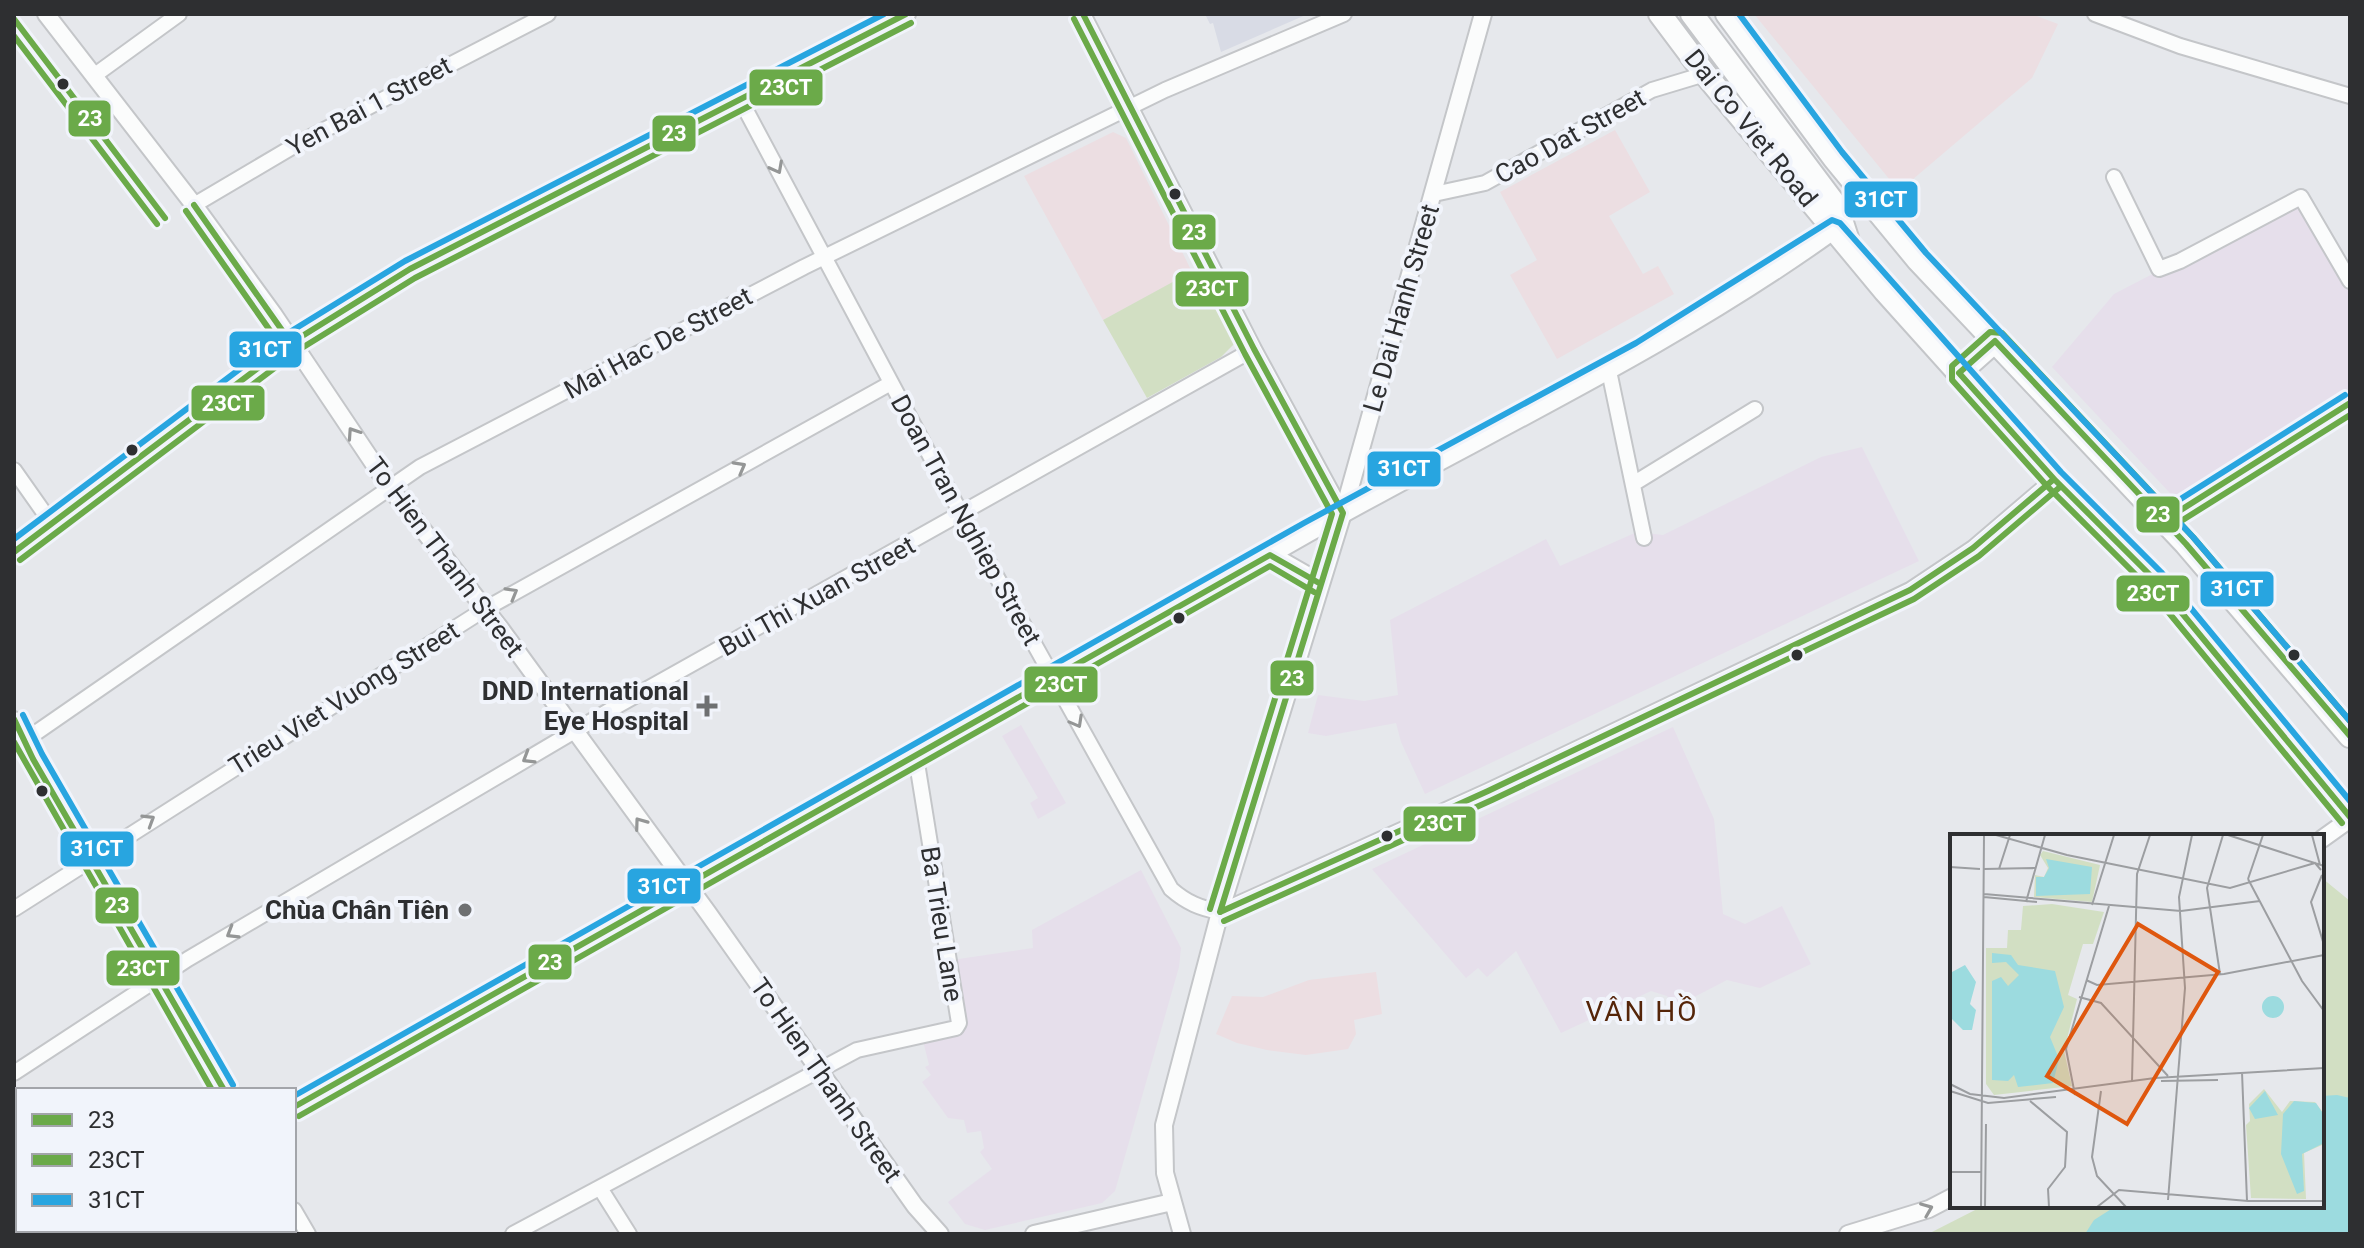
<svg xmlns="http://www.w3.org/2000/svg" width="2364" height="1248" viewBox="0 0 2364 1248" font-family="Roboto,sans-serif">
	<rect width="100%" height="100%" fill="#e6e8ec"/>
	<path fill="#e6dfeb" d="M2301 197 2350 281V403L2183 507 2052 367 2114 294Z
		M1862 447 1919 561 1425 794 1401 742 1396 723 1326 736 1308 733 1318 695 1364 701 1398 695 1390 620 1546 539 1560 566 1637 532 1663 535 1821 457Z
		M1021 725 1066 803 1038 819 1030 803 1038 798 1002 736Z
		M1673 727 1714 819 1723 914 1745 924 1782 906 1811 964 1760 988 1727 980 1673 1008 1667 996 1651 991 1561 1033 1516 951 1487 977 1478 968 1466 978 1372 869Z
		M1141 870 1181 948 1179 967 1115 1191 1102 1203 985 1230 965 1224 948 1202 992 1169 980 1152 984 1148 981 1131 967 1133 964 1120 948 1118 922 1082 931 1075 925 1067 929 1065 923 1041 964 1032 952 960 1033 948 1032 930Z"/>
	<path fill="#d8dbe5" d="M1205 14H1308L1221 52 1213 23 1210 24Z"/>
	<path fill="#ecdee2" d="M1754 14H2031L2058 24 2032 78 1899 191Z
		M1615 130 1650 192 1609 216 1643 274 1658 266 1674 294 1557 359 1510 275 1537 260 1500 192Z
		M1113 132 1126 138 1192 272 1103 320 1024 176Z
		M1376 972 1382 1014 1354 1020 1356 1034 1348 1049 1306 1055 1267 1050 1237 1043 1216 1034 1232 996 1263 997 1309 980Z"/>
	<path fill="#d2dfc3" d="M1202 266 1236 342 1221 357 1147 398 1103 320Z
		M2322 878 2350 901V1234H1928L1983 1206H2322Z"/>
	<path fill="#9cdbdf" d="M2337 1095 2350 1098V1234H2085L2094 1220 2116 1206H2322V1096Z"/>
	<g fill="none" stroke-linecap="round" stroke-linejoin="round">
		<defs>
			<path id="minor" d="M1083 14 1254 349 1343 513
				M2095 14 2180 46 2350 96
				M95 75 179 14
				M740 99 951 495 1171 889C1187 903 1200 908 1220 912L1488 791 1910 590 1973 548 2054 479
				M2114 177 2159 269 2180 261 2301 197 2350 281
				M1434 194 1485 183 1652 90 1705 74
				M194 205 299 143 548 14
				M1609 371 1644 538
				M14 470 52 524
				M1633 484 1755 409
				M14 719 33 759 224 1090
				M14 748 420 467 804 267 1165 90 1344 14
				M14 909 485 609 891 383
				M14 1073 188 959 617 706 1254 349
				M600 1188 629 1234
				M294 1210 308 1234
				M513 1234 857 1050 956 1028 959 1023 916 757"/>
			<path id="tertiary" d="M46 14 194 205 274 315 390 488 500 628 708 913 915 1206 940 1234
				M2165 520 2350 403
				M2322 839 2350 819
				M1034 1234 1172 1202
				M1182 1234 1165 1173 1164 1125 1220 912 1343 513 1483 14
				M1848 1234 1929 1209 1952 1197"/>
			<path id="secondary" d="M14 552 291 343 410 269 906 14
				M1270 555 1319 583
				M294 1107C632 915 971 724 1309 532 1484 433 1669 348 1833 230
				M70 1234 77 1230"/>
			<path id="primary" d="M1660 14 1705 74 1885 291 2054 479 2153 578 2350 817
				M1692 14 1837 207 1847 238
				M1727 14 1834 158 1918 260 2186 544 2350 736
				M1959 373 1995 341"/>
		</defs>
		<use href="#minor" stroke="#c4c6c9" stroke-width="18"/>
		<use href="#tertiary" stroke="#c4c6c9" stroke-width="20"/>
		<use href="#secondary" stroke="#c4c6c9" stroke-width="22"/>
		<use href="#primary" stroke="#c4c6c9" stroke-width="26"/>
		<use href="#minor" stroke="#fbfcfc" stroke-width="14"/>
		<use href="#tertiary" stroke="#fbfcfc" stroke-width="16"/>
		<use href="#secondary" stroke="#fbfcfc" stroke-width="18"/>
		<use href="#primary" stroke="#fbfcfc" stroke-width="22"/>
		<defs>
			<path id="bus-1" d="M1083 14 1254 349 1343 513 1220 912
				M14 19 165 218
				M194 205 291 343
				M2165 520 2350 403
				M14 552 291 343 410 269 906 14
				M14 719 33 759 224 1090
				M2350 736 2186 544 1995 341 1959 373 2054 479 2153 578 2350 817
				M1220 912 1488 791 1910 590 1973 548 2054 479
				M294 1107 1270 555 1319 583"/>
			<path id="bus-2" d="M1074 19 1245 354 1332 514 1210 909
				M14 36 157 224
				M186 211 283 349
				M2170 528 2350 415
				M20 560 297 351 415 278 911 23
				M14 742 212 1090
				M2342 823 2146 585 2047 486 1952 380V366L1990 332 2002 333 2193 537 2350 721
				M1224 921 1492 800 1914 599 1979 556 2060 487
				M299 1116 1270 566 1314 592"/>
			<path id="bus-3" d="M1739 14 1842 152 1926 253 2193 537 2350 721
				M2160 512 2345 395
				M14 539 285 335 405 261 884 14
				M23 715 42 754 233 1085
				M294 1096 1304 523 1636 343 1832 220 1840 223 2061 472 2161 572 2350 801"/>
		</defs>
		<use href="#bus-1" stroke="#f1f4fb" stroke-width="12"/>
		<use href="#bus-2" stroke="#f1f4fb" stroke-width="12"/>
		<use href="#bus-3" stroke="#f1f4fb" stroke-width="12"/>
		<use href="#bus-1" stroke="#6baa49" stroke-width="6"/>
		<use href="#bus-2" stroke="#6baa49" stroke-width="6"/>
		<use href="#bus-3" stroke="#28a5e0" stroke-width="6"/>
	</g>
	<defs><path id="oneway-chevron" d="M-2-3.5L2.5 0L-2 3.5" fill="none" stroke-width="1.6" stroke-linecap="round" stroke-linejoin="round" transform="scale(2)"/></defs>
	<g stroke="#949696">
		<use href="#oneway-chevron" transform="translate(777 168) rotate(62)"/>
		<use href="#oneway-chevron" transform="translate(353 433) rotate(-124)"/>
		<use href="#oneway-chevron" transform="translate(740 467) rotate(-29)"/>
		<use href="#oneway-chevron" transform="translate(512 593) rotate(-30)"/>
		<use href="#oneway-chevron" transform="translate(1077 722) rotate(61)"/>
		<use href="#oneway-chevron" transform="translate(528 758) rotate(149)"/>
		<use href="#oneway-chevron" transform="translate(149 820) rotate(-32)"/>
		<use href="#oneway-chevron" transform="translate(640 823) rotate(-126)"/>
		<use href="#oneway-chevron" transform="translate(232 933) rotate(149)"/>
		<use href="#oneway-chevron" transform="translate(1927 1209) rotate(-22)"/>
	</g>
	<g fill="#2e2f31" stroke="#f1f4fb" stroke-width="3">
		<circle cx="63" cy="84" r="7"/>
		<circle cx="1175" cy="194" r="7"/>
		<circle cx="132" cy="450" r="7"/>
		<circle cx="1179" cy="618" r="7"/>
		<circle cx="1797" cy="655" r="7"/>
		<circle cx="2294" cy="655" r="7"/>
		<circle cx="42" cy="791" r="7"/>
		<circle cx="1387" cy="836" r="7"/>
	</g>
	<g fill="#6e7072" stroke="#f1f4fb" stroke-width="3">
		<path d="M703 694h8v8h8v8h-8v8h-8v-8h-8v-8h8z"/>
		<circle cx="465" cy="910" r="8"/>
	</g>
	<g text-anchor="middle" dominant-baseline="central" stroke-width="8" stroke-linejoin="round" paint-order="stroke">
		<g font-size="26" fill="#2e2f31" stroke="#f1f4fb">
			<text transform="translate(369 106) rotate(-28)">Yen Bai 1 Street</text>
			<text transform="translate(1751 128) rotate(51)">Dai Co Viet Road</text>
			<text transform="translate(1570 136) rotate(-29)">Cao Dat Street</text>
			<text transform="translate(1401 308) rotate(-74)">Le Dai Hanh Street</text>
			<text transform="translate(658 343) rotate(-28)">Mai Hac De Street</text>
			<text transform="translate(966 520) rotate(61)">Doan Tran Nghiep Street</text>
			<text transform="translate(445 557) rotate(53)">To Hien Thanh Street</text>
			<text transform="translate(817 596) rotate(-29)">Bui Thi Xuan Street</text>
			<text transform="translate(344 698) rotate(-32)">Trieu Viet Vuong Street</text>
			<text transform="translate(942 924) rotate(81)">Ba Trieu Lane</text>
			<text transform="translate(826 1080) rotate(55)">To Hien Thanh Street</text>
		</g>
		<g font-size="26" font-weight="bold" fill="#2e2f31" stroke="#f1f4fb" text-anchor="end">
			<text x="689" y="691">DND International<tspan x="689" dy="30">Eye Hospital</tspan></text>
			<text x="449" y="910">Chùa Chân Tiên</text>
		</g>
		<g font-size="28" letter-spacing="2" fill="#552509" stroke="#f1f4fb">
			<text x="1642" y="1011">VÂN HỒ</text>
		</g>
	</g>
	<g transform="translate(1950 834)">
		<rect width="374" height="374" fill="#e6e8ec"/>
		<path d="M93 17 150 31 142 68 84 63 85 41 94 43 98 34 90 21ZM102 70 154 78 143 110H133L118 161 127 165 114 217 122 252 44 261 36 250V114H57L58 96H71L73 72ZM314 255 332 278 340 267 365 268 374 280 372 311 354 319 356 365 301 364 296 291 300 287 299 270Z" fill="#d2dfc3"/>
		<path d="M96 25 142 33 140 60 86 62V43H94L99 34ZM42 119 61 121 68 131 105 137 114 173 100 203 109 225 103 249 68 253 64 241 58 247 42 246V147L51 143 58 152 69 141 56 128 42 129ZM15 131 26 148 20 170 26 176 22 196H13L0 183 2 138ZM312 173a11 11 0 1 1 22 0a11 11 0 1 1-22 0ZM315 257 328 281 305 285 299 274ZM344 267 366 269 374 281 372 310 352 320 354 357 347 360 331 320 333 280Z" fill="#9cdbdf"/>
		<path fill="none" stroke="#9c9ea1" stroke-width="2" d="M46 1 117 21 280 54 365 29 371 36M278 1 374 32M362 1 370 31M0 33 30 35M34 35 85 34M49 35 60 1M372 41 361 68 374 111M298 45 352 147 374 177M298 45 313 1M34 60 231 77 310 67M34 63 87 68M76 68 95 1M142 71 164 1M270 140 257 54 273 1M136 146 147 151 274 140 374 121M129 163 151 169 218 242M292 238 297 367M182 247 187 40 200 1M211 247 268 246M0 250 20 260 54 264 205 244 374 234M0 257 38 269 106 263M151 257 142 323 147 342 176 373M125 261 116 215 159 72M80 267 117 298 115 333 98 355 99 373M0 338H31M218 366 235 154 229 63 242 1M31 373 34 1M35 373 36 290M147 373 169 356 298 367H374"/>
		<path fill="#df570e" fill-opacity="0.15" stroke="#df570e" stroke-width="4" d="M188 90 268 138 177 290 97 242Z"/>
		<rect width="374" height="374" fill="none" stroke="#2e2f31" stroke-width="4"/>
	</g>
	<g stroke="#f1f4fb" stroke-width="3">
		<rect x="748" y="68" width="76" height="39" rx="8" fill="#6baa49"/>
		<rect x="67" y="99" width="45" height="39" rx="8" fill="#6baa49"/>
		<rect x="651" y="114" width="46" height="39" rx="8" fill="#6baa49"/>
		<rect x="1843" y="180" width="76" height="39" rx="8" fill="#28a5e0"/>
		<rect x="1171" y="213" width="46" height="38" rx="8" fill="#6baa49"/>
		<rect x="1174" y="270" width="76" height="38" rx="8" fill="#6baa49"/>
		<rect x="228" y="330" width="75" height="39" rx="8" fill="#28a5e0"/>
		<rect x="190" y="384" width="76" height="38" rx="8" fill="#6baa49"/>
		<rect x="1366" y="450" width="76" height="38" rx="8" fill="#28a5e0"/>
		<rect x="2135" y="495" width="46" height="39" rx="8" fill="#6baa49"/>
		<rect x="2199" y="570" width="76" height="38" rx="8" fill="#28a5e0"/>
		<rect x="2115" y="574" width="76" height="39" rx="8" fill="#6baa49"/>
		<rect x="1269" y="659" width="46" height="38" rx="8" fill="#6baa49"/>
		<rect x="1023" y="665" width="76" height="39" rx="8" fill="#6baa49"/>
		<rect x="1402" y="805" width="75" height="38" rx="8" fill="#6baa49"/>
		<rect x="59" y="830" width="76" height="38" rx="8" fill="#28a5e0"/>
		<rect x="626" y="867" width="76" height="38" rx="8" fill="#28a5e0"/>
		<rect x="94" y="886" width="46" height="39" rx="8" fill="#6baa49"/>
		<rect x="527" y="943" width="46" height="38" rx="8" fill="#6baa49"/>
		<rect x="105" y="949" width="76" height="38" rx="8" fill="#6baa49"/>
	</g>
	<g font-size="22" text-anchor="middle" font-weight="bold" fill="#fff">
		<text x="786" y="95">23CT</text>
		<text x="90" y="126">23</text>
		<text x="674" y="141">23</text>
		<text x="1881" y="207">31CT</text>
		<text x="1194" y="240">23</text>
		<text x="1212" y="296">23CT</text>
		<text x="265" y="357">31CT</text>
		<text x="228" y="411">23CT</text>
		<text x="1404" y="476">31CT</text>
		<text x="2158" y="522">23</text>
		<text x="2237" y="596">31CT</text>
		<text x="2153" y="601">23CT</text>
		<text x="1292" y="686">23</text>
		<text x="1061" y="692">23CT</text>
		<text x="1440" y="831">23CT</text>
		<text x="97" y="856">31CT</text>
		<text x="664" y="894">31CT</text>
		<text x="117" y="913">23</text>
		<text x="550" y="970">23</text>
		<text x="143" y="976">23CT</text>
	</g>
	<rect width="2364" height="1248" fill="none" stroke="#2e2f31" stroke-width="32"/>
	<rect x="16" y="1088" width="280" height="144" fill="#f1f4fb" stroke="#a3a5aa" stroke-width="2"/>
	<rect x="32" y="1114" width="40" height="12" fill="#6baa49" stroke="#a3a5aa" stroke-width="2"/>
	<text x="88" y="1128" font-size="24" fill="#2e2f31">23</text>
	<rect x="32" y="1154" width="40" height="12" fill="#6baa49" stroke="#a3a5aa" stroke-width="2"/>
	<text x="88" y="1168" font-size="24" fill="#2e2f31">23CT</text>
	<rect x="32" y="1194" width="40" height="12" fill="#28a5e0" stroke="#a3a5aa" stroke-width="2"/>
	<text x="88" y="1208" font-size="24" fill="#2e2f31">31CT</text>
</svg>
